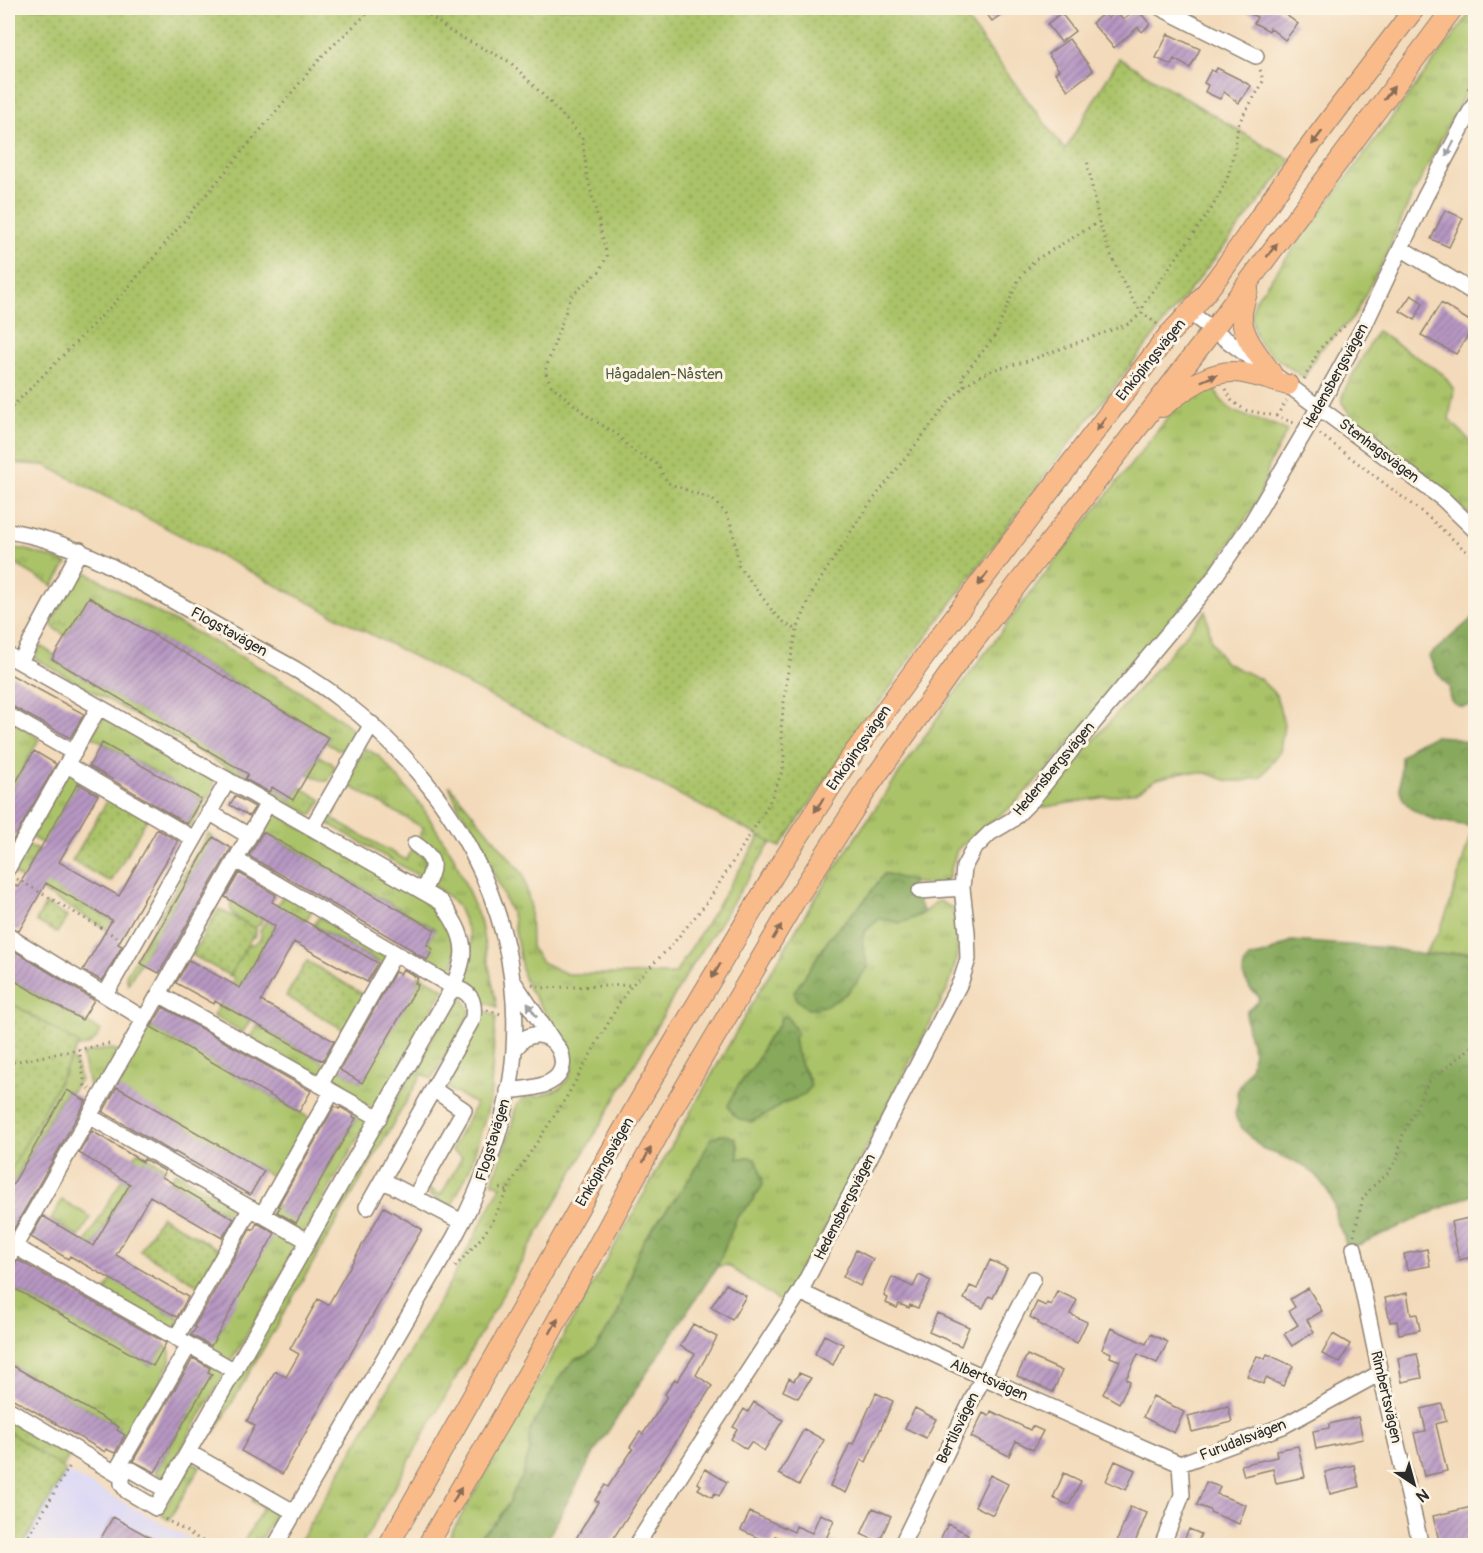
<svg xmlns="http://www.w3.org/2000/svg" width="1483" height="1553" viewBox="0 0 1483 1553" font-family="Pangolin,sans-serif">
	<defs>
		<pattern id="grass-tufts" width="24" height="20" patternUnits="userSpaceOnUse" patternTransform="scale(1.5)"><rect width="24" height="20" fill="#aac368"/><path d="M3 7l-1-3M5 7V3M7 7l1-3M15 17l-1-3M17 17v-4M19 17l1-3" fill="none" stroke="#8b9f56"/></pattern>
		<pattern id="forest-crowns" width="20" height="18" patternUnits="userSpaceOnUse" patternTransform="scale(1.5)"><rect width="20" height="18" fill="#87a95c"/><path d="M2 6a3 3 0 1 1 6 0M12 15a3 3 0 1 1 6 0" fill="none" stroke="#6f8a4c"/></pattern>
		<pattern id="park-dots" width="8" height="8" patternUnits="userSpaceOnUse" patternTransform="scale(1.5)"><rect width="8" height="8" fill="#aac368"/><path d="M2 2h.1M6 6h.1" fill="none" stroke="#8b9f56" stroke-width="1.8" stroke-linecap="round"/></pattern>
		<pattern id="building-hatch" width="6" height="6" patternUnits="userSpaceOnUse" patternTransform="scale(1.5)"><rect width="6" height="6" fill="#b797c3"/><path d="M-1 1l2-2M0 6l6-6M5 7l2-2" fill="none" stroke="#957b9f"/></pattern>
	</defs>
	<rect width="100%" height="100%" fill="#fcf5e5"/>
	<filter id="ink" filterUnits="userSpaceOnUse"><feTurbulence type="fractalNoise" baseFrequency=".0167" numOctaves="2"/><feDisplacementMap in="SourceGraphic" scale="12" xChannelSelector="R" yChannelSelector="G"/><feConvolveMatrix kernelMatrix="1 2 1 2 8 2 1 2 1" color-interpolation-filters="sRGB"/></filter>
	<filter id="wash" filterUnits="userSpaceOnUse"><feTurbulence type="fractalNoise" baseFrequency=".008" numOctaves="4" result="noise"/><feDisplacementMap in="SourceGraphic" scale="24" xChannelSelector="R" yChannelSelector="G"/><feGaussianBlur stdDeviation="1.35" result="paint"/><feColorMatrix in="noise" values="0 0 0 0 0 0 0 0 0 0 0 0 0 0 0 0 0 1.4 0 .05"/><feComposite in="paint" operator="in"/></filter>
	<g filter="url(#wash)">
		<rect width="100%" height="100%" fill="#f3daba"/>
		<path fill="#d9d6f7" d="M66 1471 201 1545 23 1546Z"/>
		<path fill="url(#grass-tufts)" stroke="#6a774a" stroke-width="1.5" fill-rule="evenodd" d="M1474 8H1475V74L1410 200 1386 255 1353 318 1318 352 1304 378C1294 370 1264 352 1259 342 1250 326 1249 311 1258 296Z
			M1377 331 1443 374 1454 390 1449 419 1475 446V520L1424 474 1352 417 1342 403V397L1345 389Z
			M1213 384C1226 423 1259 414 1287 431L1270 463 1260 494 1256 504 1207 577 1046 771 1011 807 972 836 957 850 948 879C938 886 914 884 903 880 895 877 892 874 884 874L865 900 831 936 795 992 814 1009 843 996 868 967 862 943 864 932 879 919 890 920 899 923 921 915 935 903 940 901 952 908C963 934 957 967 946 992L826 1226 792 1288 782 1303 730 1267 725 1265 717 1267 737 1217 750 1204 748 1157 738 1159V1145L711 1138 697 1167 633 1264C629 1290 611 1334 592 1352 585 1358 578 1359 571 1364 568 1366 565 1371 562 1374L530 1446V1451L526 1462 523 1475 510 1498 511 1500C505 1508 499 1519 492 1526 483 1534 480 1531 476 1545L444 1546 760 990 814 900 853 841 947 704 1034 588 1177 406 1186 397ZM781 1017 794 1038 796 1051 801 1065 810 1080 804 1095 783 1103 774 1110 763 1115 736 1089 755 1064 766 1041 779 1025Z
			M8 547 27 550 67 563 53 586 8 560Z
			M81 571 86 572C120 592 155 612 191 630 249 661 305 690 356 732V735L346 750 337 749 326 743 329 737 89 598 66 636 55 629 51 623Z
			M1206 611 1211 640 1224 662 1260 679 1276 695 1284 724 1280 752 1261 777 1242 781H1228L1206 773 1183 772 1157 779 1136 792 1034 809Z
			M40 646 55 655 53 660 293 799 300 787 322 800 312 815 268 791 34 658Z
			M103 717 211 776 214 783 213 789 190 827 187 825 201 799 91 736Z
			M8 718 39 739 8 796Z
			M365 748 380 757 421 805 454 857 480 920 497 1007 479 1001 463 983 469 957 471 944 469 933 458 907 449 897 433 885 418 840 424 828 350 786 346 793 340 790Z
			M813 751 825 758 685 977 491 1315 362 1545 297 1546 448 1286 500 1188 501 1186 492 1182 510 1132 516 1106 522 1099 531 1096H540L560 1088 568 1079 572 1069 571 1057 567 1044 527 986 523 975 513 918 476 831 458 807 449 785 523 874 530 904 531 947 542 962 567 974H675Z
			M319 756 332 763 335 768 328 781H323L308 774Z
			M69 768 82 776 43 844 31 837Z
			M330 804 337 808 332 819 406 860 412 849 427 860 423 877 419 876 320 819Z
			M272 811 438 908C453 932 463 949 449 977L424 963 433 949 427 945 435 929 258 829Z
			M1473 827H1475V952L1423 955 1439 932 1449 907Z
			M208 834 213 837 128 984 126 975Z
			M27 845 39 850 27 871 127 929 121 938 12 873Z
			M283 896H286L312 910 306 921 284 910 229 1008 250 1021 243 1032 213 1016 235 978 227 973 245 946C254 945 264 941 260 930Z
			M232 901 262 918 261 923 256 927V936L248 940 236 923 238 919C232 912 228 910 232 901Z
			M319 917 389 958 385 966 313 925Z
			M419 975 444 989 375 1110 329 1083 337 1068 361 1082 417 985 415 983Z
			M8 977 101 1031C97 1038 94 1043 86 1046L15 1058 8 1055Z
			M457 995 462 996 471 1012 432 1079 422 1074 215 1432 208 1429Z
			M481 1010 496 1015 490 1101 470 1168 452 1205H447L429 1194V1189L441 1195 462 1157 451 1150 476 1104 440 1084 478 1017Z
			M257 1025 328 1065 320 1078 250 1038Z
			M150 1026 313 1120 279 1180 115 1087Z
			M112 1049 118 1051 119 1055 100 1088 95 1089 89 1084 82 1057 84 1054 94 1051Z
			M66 1057C77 1059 77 1069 80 1079L71 1092 66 1090 8 1193V1158Z
			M358 1109 370 1117 304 1234 269 1215 274 1204 299 1217 356 1119 353 1117Z
			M138 1151 166 1168 160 1178 140 1166 83 1263 76 1259Z
			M175 1172 242 1210 239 1225 228 1219 229 1216 170 1181Z
			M62 1200 91 1217 79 1237 51 1220Z
			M272 1230 300 1245 230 1363 182 1338 190 1325 215 1339Z
			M112 1279 181 1320 174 1331 105 1292Z
			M8 1285 152 1366 165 1345 170 1351V1361C159 1383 141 1430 121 1443L111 1441 119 1427 8 1363Z
			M212 1364 225 1373 164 1478 155 1473 211 1374 208 1372Z
			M8 1419 69 1456 19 1545H8Z
			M191 1462 200 1467 169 1520 161 1515Z
			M254 1498 277 1512 257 1545H242L263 1508 252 1501Z"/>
		<path fill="url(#forest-crowns)" stroke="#596a44" stroke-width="1.5" d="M1475 616V708L1472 705C1459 710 1446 703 1450 688L1435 670 1429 656Z
			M1434 736 1451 737 1475 745V827C1452 823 1405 820 1400 790 1399 780 1401 768 1401 757L1414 745Z
			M884 874C896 874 900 880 912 881L911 889 924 912 909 920 899 923 890 920 879 919 864 932 862 943 868 967C860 976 853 989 843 996 834 1003 819 1009 808 1009L797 1000 794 992 831 936 865 900Z
			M1291 941 1390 948 1423 955 1475 952V1193L1347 1250 1344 1237 1336 1220 1334 1205 1329 1193 1322 1183 1313 1173 1303 1165 1262 1148 1240 1126 1236 1118 1235 1113 1238 1102 1237 1092 1250 1068 1254 1052 1249 1036 1246 1018 1247 1011 1258 1002 1259 997 1250 988 1245 980 1243 972 1245 962 1249 958 1266 954Z
			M787 1016 797 1033 794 1038C795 1047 797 1055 800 1063 803 1071 809 1077 811 1086L804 1095 783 1103 774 1110 751 1122 741 1120 734 1116 728 1106 736 1089 755 1064 766 1041 779 1025 781 1017Z
			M720 1135H727L735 1138 738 1146V1159L748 1157 755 1158 760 1169 763 1185 750 1204 737 1217 717 1267 595 1451 544 1545H476C480 1531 483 1534 492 1526 499 1519 505 1508 511 1500L510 1498 523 1475 526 1462 530 1451 529 1442 530 1430 562 1374 575 1359 585 1357 596 1347 617 1316 625 1291 631 1279 633 1264 644 1239 678 1195 697 1167 711 1138Z"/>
		<path fill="url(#park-dots)" stroke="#6a774a" stroke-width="1.5" d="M8 8H958L1065 150 1119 58 1268 148 1292 160 1062 453 910 659 780 847 45 465 8 463Z
			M110 796 148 817 111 882 72 861Z
			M46 904 67 917 57 933 36 921Z
			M219 909 256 929 230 976 192 955Z
			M307 961 366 996 346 1031 286 996Z
			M8 1001 79 1044 8 1176Z
			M161 1216 221 1251 200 1286 140 1251Z
			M8 1431 66 1471 23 1545H8Z"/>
		<g id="blocks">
			<path fill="url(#building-hatch)" d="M982 8H1010L992 21Z
				M1136 8 1150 24 1142 32 1138 27 1114 48 1092 23 1104 13 1108 18 1116 12 1123 20Z
				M1238 8H1277L1298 24 1285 40 1270 28 1269 31 1254 23 1257 17Z
				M1061 13 1075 31 1061 42 1047 24Z
				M1168 34 1200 49 1190 68 1174 59 1171 65 1156 58Z
				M1069 39 1093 71 1068 90 1055 73 1059 70 1048 54Z
				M1217 68 1243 81 1251 86 1239 103 1224 92 1220 99 1205 92 1208 85 1204 83 1211 70 1215 72Z
				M1445 210 1463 218 1449 247 1431 239Z
				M1411 295 1423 303 1415 320 1400 311Z
				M1441 303 1476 325V340L1468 335 1456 354 1421 335Z
				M89 597 329 738 293 800 272 787 269 792 245 779 248 774 52 659Z
				M8 673 84 714 70 738 8 704Z
				M102 743 201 799 187 824 89 766Z
				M34 751 56 764 8 849V796Z
				M78 783 98 795 59 862 119 896 157 829 178 841 118 944 122 946 102 981 83 970 112 920 46 883 19 931 8 926V899L15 885 18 887Z
				M235 796 255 807 249 816 230 805Z
				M263 832 435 930 427 945 433 949 427 960 413 952 414 951 249 856Z
				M213 837 231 848 159 973 140 963Z
				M239 873 276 895 272 902 378 963 367 982 294 942 261 1001 334 1041 323 1060 320 1059V1060L215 1001 214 1004 176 983 189 960 240 988 275 926 225 897Z
				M8 947 94 1000 82 1020 8 977Z
				M403 969 418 978 415 983 418 985 362 1083 340 1070 395 972 400 974Z
				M163 1007 311 1091 299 1112 151 1027Z
				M117 1087 264 1171 250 1195 175 1152 174 1153 103 1112Z
				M67 1090 86 1101 8 1239V1193Z
				M335 1106 339 1109 340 1107 354 1115 353 1117 356 1118 296 1223 277 1212 280 1207 278 1206Z
				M92 1131 143 1162 144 1159 165 1171 162 1177 234 1219 222 1238 150 1196 116 1255 188 1297 177 1317 70 1256 68 1259 31 1237 43 1216 93 1246 130 1184 79 1153Z
				M384 1207 422 1229 282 1474 241 1451 255 1426 247 1421 275 1371 286 1377 299 1354 290 1349 318 1299 328 1305Z
				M1473 1217 1476 1228V1256L1459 1260 1451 1222Z
				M257 1223 275 1233 211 1346 191 1335 196 1328 194 1327 251 1228 253 1230Z
				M1427 1249 1430 1266 1407 1270 1404 1254Z
				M856 1250 873 1259 860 1286 843 1277Z
				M18 1260 166 1343 153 1366 8 1285V1268L13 1266Z
				M990 1260 1007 1268 993 1298 989 1296 983 1308 964 1299 970 1286 977 1289Z
				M919 1275 931 1281 918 1308 910 1305 909 1308 899 1304 897 1308 886 1303 888 1298 884 1296 892 1277 913 1287Z
				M726 1284 746 1296 732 1320 711 1307Z
				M1308 1288 1322 1311 1307 1320 1314 1332 1292 1346 1284 1334 1298 1325 1289 1311 1295 1307 1290 1299Z
				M1057 1291 1077 1300 1070 1314 1087 1322 1077 1343 1038 1324 1039 1322 1030 1317 1037 1302 1046 1306 1047 1303 1051 1305Z
				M1407 1293 1411 1315 1417 1314 1420 1330 1399 1334 1397 1321 1390 1322 1385 1298Z
				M937 1313 969 1327 961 1346 929 1332Z
				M693 1324 717 1337 696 1375 712 1386 609 1545H572L598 1502 595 1500 605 1485 608 1487 633 1449 630 1447 640 1432 643 1434 660 1408 667 1396 665 1394 675 1379 677 1381 695 1354 680 1346Z
				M1111 1328 1146 1344 1151 1334 1168 1342 1157 1363 1138 1354 1126 1379 1130 1381 1119 1403 1103 1394 1120 1361 1110 1357 1111 1353 1102 1349Z
				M1333 1334 1350 1344 1340 1363 1322 1354Z
				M824 1335 843 1344 833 1365 815 1354Z
				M1267 1354 1293 1366 1283 1386 1266 1378 1263 1384 1247 1376 1257 1356 1265 1359Z
				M1417 1354 1422 1378 1402 1382 1398 1358Z
				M1027 1355 1062 1371 1053 1392 1017 1376Z
				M193 1358 210 1368 208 1372 212 1374 155 1472 133 1461Z
				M8 1363 119 1427 117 1430 125 1435 115 1453 106 1449 105 1452 8 1396Z
				M799 1373 811 1378 798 1398 783 1391 789 1378 794 1381Z
				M876 1393 893 1401 866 1462 861 1460 846 1493 830 1486 850 1443 853 1444Z
				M1153 1396 1184 1412 1174 1433 1143 1417Z
				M754 1402 783 1420 764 1451 751 1442 746 1449 731 1439 737 1429 733 1427 744 1409 748 1412Z
				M1442 1404 1446 1421 1436 1424 1447 1471 1424 1476 1414 1433 1426 1431 1421 1409Z
				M1228 1406 1232 1422 1192 1432 1188 1416Z
				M915 1408 936 1419 926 1438 905 1428Z
				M991 1411 1030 1430 1032 1426 1043 1431 1033 1450 1016 1441 1009 1456 971 1437 983 1413 989 1416Z
				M1358 1417 1363 1439 1316 1449 1313 1431 1329 1428V1424Z
				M804 1429 824 1440 799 1485 779 1474Z
				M1298 1446 1305 1477 1276 1483 1273 1469 1244 1476 1241 1465 1277 1457 1276 1450Z
				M1115 1461 1135 1470 1126 1490 1106 1481Z
				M1354 1465 1359 1487 1330 1494 1325 1472Z
				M705 1469 727 1482 719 1496 715 1493 712 1497 698 1489 701 1485 697 1483Z
				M1064 1473 1081 1481 1069 1505 1053 1498Z
				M990 1475 1008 1484 993 1515 975 1506Z
				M1206 1482 1220 1487 1217 1494 1246 1505 1239 1524 1210 1512V1510L1197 1505Z
				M1476 1506V1545H1440L1433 1516Z
				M1130 1507 1147 1513 1134 1545H1128L1117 1541Z
				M873 1508 891 1516 879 1542 861 1534Z
				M750 1512 794 1532 796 1526 812 1533 820 1514 834 1520 826 1539 842 1545H796L775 1536 771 1544 741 1530Z
				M113 1517 164 1545H97Z
				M948 1524 968 1534 963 1545H938Z
				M1189 1529 1201 1534 1197 1545H1182Z"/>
		</g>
	</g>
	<g filter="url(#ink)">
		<use href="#blocks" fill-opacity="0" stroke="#8f8272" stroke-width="1.5"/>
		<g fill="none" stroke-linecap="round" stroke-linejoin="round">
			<defs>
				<path id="minor" d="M1161 8 1256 56
					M1401 248 1476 294
					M1190 313 1443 499 1476 531
					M8 531C42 536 74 548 105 563 153 589 200 616 247 643 279 660 312 677 340 699 451 784 523 907 514 1049 511 1112 484 1183 454 1238L275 1546
					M8 655 20 662 80 550
					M20 662 312 828 372 724
					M8 715 74 753
					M67 765 194 839
					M209 812 249 836
					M415 844C439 860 434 868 423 891
					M236 860 453 987C471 992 475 1000 473 1018L367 1207
					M8 868 99 707
					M920 891 962 888
					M8 936 105 995 228 780
					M513 981 553 1041
					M159 994 379 1118
					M105 995 144 1019
					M320 1085 395 953
					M508 1091C521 1089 538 1089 550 1082 579 1067 552 1021 524 1039 521 1042 517 1046 514 1050
					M89 1116 308 1241
					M382 1180 462 1222
					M415 1197 464 1110 433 1089
					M262 1215 332 1092
					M14 1246 235 1371
					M1354 1248 1380 1373 1421 1546
					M8 1258 268 803
					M800 1292 983 1377 1180 1464
					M176 1338 251 1208
					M8 1409 122 1477
					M188 1452 294 1512
					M115 1473 189 1345
					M166 1490 132 1470 126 1471 122 1477V1484L127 1491 156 1508 453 987C456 980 459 972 461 964 468 941 454 920 441 902L312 828
					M636 1546 684 1470 800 1292 961 981 968 959 967 932 962 888 964 867 973 850 990 833 1012 820 1032 800 1085 733 1211 582 1250 525 1307 428 1365 324 1425 197 1476 101
					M901 1546 983 1377 1033 1279
					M1162 1546 1182 1495 1180 1464 1283 1426 1380 1373"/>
				<path id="major" d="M1248 289C1246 297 1243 305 1242 313 1240 336 1260 356 1272 374
					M1162 407C1184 390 1212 367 1243 373 1258 376 1273 381 1288 385
					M388 1546 645 1091 773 876 843 768 933 645 1169 334C1215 289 1248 232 1285 180 1327 122 1371 65 1415 8
					M427 1546 534 1363 670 1113 795 901 869 786 957 663 1212 331 1453 8"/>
			</defs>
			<use href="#minor" stroke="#8f8272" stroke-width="18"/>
			<use href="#major" stroke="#8f8272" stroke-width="22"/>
			<path stroke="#8f8272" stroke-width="3" stroke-dasharray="1.5 4.5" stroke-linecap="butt" d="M420 8 451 32 510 62 549 101 582 137 587 175 607 256 599 272 571 296 545 371 551 385 590 418 617 434 633 451 657 464 668 483 713 500 726 513 732 527 739 566 774 613 786 624 797 630
				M429 14 458 8
				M1468 89 1476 74
				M1157 324 1142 313 1144 303 1212 208 1227 179 1234 153 1238 126 1242 117 1261 86 1263 81 1260 69
				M1304 379 1318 352 1323 345 1347 324
				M964 386 962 377 995 336 1018 280 1035 260 1099 222 1087 160
				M1226 389 1232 401 1245 410 1276 416 1294 423
				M8 411 123 294 324 54 373 8
				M1276 416 1287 401
				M1320 434 1427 516 1476 560
				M17 879 120 939
				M532 985 541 988 632 985
				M487 1010 501 1014
				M79 1049 85 1086 90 1089
				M8 1059 13 1062 113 1043
				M500 1188 507 1191
				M1354 1235 1363 1198 1371 1188 1388 1173 1397 1159 1403 1134 1428 1083 1471 1047 1476 1039
				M455 1267 481 1238 491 1224 507 1191 520 1168 566 1098 620 1002 632 985 671 946 708 901 763 814 771 799 783 769 784 757 781 728 787 676 797 630 813 591 865 510 949 402 964 386 979 376 996 369 1028 361 1128 324 1142 313C1122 285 1110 254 1099 222
				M165 1519 211 1546
				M23 1546 71 1464"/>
			<use href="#minor" stroke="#fff" stroke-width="15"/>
			<use href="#major" stroke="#fabb8b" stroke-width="20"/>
		</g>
		<defs><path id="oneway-solid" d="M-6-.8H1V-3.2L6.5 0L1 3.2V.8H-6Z" transform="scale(1.5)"/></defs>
		<g fill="#886c56">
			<use href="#oneway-solid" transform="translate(1389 93) rotate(-53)"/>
			<use href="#oneway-solid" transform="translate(1317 138) rotate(127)"/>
			<use href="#oneway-solid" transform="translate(1272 250) rotate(-53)"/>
			<use href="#oneway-solid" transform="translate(1209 378) rotate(-23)"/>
			<use href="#oneway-solid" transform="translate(1101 424) rotate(127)"/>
			<use href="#oneway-solid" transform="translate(983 579) rotate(127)"/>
			<use href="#oneway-solid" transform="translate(819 805) rotate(123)"/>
			<use href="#oneway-solid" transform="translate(777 932) rotate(-59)"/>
			<use href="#oneway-solid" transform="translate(716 971) rotate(121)"/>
			<use href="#oneway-solid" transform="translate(647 1155) rotate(-61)"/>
			<use href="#oneway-solid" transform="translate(554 1326) rotate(-61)"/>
			<use href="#oneway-solid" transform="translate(457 1495) rotate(-60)"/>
		</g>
		<g fill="#a0a0a0">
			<use href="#oneway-solid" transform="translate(1450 149) rotate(118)"/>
			<use href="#oneway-solid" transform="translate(532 1010) rotate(-124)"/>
		</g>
	</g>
	<g text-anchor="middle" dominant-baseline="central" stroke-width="6" stroke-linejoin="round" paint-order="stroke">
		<g font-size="15" fill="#2b2b2b" stroke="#fcf5e5">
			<text transform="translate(1151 360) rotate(-51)">Enköpingsvägen</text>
			<text transform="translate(1336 376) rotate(-61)">Hedensbergsvägen</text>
			<text transform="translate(1379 451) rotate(37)">Stenhagsvägen</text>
			<text transform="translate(229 632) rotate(29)">Flogstavägen</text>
			<text transform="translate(859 748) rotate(-55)">Enköpingsvägen</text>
			<text transform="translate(1054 769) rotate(-50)">Hedensbergsvägen</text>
			<text transform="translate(493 1140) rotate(-73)">Flogstavägen</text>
			<text transform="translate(605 1162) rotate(-60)">Enköpingsvägen</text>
			<text transform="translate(845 1207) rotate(-63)">Hedensbergsvägen</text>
			<text transform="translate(989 1380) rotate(24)">Albertsvägen</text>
			<text transform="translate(1386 1397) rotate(77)">Rimbertsvägen</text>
			<text transform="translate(958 1428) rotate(-64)">Bertilsvägen</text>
			<text transform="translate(1243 1440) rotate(-21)">Furudalsvägen</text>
		</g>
		<g font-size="15" fill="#51593d" stroke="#fcf5e5">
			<text x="664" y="374">Hågadalen-Nåsten</text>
		</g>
	</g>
	<rect width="1483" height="1553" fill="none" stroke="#fcf5e5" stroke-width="30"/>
	<g transform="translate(1414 1484) rotate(144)" stroke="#fcf5e5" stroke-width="4.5" paint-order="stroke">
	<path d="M0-4.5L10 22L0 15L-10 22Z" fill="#2b2b2b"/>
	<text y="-9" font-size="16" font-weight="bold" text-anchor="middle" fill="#2b2b2b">N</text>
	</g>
</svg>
